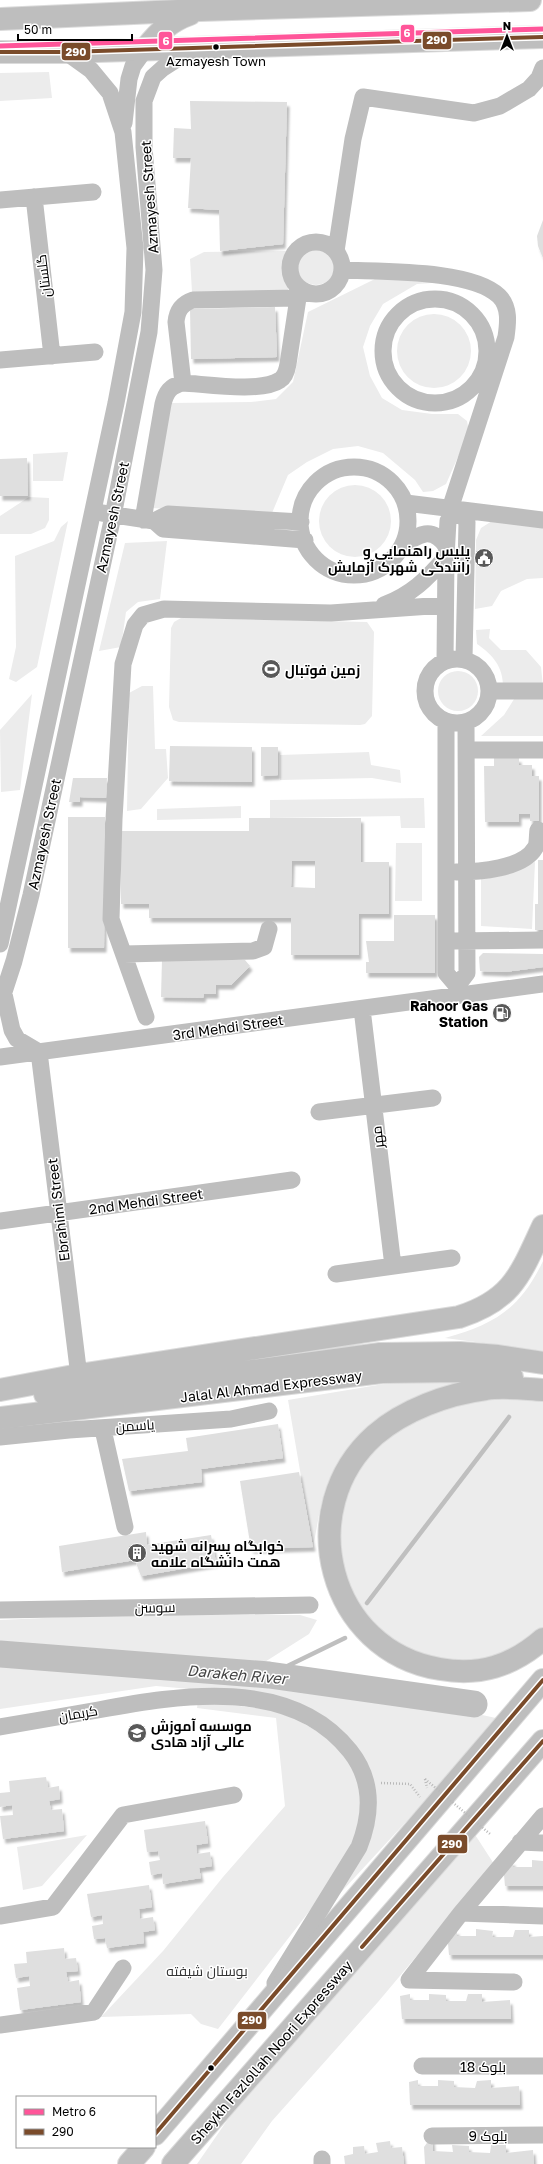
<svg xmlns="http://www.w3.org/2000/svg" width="543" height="2164" viewBox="0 0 543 2164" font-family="'Golos Text',Cairo,sans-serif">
	<defs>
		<filter id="shadow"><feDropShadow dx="2.5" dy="4.5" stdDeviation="1" flood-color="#0004"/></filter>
	</defs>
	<rect width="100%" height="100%" fill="#fff"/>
	<path fill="#ececec" d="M49 72 52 98 0 101V73Z
		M297 266a19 19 0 1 1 38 0a19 19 0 1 1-38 0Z
		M287 251 288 291 192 292 190 259 204 252Z
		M377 278 446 282 417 284 383 304 370 326 363 347 370 376 382 398 402 410 432 414H458L467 421 469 432 446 484 433 491 423 492 415 480 383 453 358 446 333 449 307 462 288 475 272 513 150 508 171 403 251 402 276 399 293 382 308 312Z
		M397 351a37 37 0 1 1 74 0a37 37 0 1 1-74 0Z
		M68 452 63 481H33V454Z
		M319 521a36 36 0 1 1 72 0a36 36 0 1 1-72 0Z
		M29 497 49 498V520L45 528 31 534H0V516Z
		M68 521 37 667 16 682 9 679 16 647 15 556 54 541 61 527Z
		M492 521 543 525V578L527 579 501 591 492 606 475 609 476 540 481 528Z
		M167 541 160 599 138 602 126 612 121 647 99 651 125 543Z
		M181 618 367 622 374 632 372 716 365 724 360 725 179 722 173 720 169 707 171 628 174 622Z
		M490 629 489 638 501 650H526L541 667 543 686H503C503 667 493 655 477 644L476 630Z
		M438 691a20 20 0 1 1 40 0a20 20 0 1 1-40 0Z
		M142 686H153L155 749H166L168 778 141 809 127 811 129 693Z
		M32 694 20 790 1 792 0 730Z
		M516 696H543V736H481L504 715Z
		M369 752 371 765 400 770 401 783 372 778 280 780V755Z
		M424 798 425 828H401L400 816 270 818V800Z
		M241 806V818L157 820V809Z
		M396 843H422V901H395Z
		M535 862 532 929 481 926V879Z
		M543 1261V1351L445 1338C495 1324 520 1309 543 1261Z
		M408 1380 459 1383C446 1387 431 1391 418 1396 382 1411 346 1441 330 1478 320 1500 318 1524 313 1547L288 1400Z
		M501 1394 543 1396V1630L488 1660 442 1662 390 1641 354 1604 338 1563 339 1503 369 1450 429 1410Z
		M134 1614 300 1615 317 1620 309 1634 260 1665 177 1660 126 1653 0 1644V1620Z
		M0 1661 245 1681 468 1712 496 1718 426 1800 321 1914 373 1811 340 1733 224 1692 156 1686 0 1709Z
		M198 1701 282 1711 339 1744 362 1787 357 1836 318 1900 218 2029 201 2024 191 2014 101 2017 163 1951 223 1877 285 1806 276 1718 197 1708Z
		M472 1830 494 1864 378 2002 272 2121 241 2164H197L244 2096Z
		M87 1835 42 1886 23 1890 17 1847Z"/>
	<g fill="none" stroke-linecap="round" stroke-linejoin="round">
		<path stroke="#bfbfbf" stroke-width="4.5" d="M367 1603 509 1417
			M269 1675 345 1638"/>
		<path stroke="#bfbfbf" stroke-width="27" d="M0 1654 269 1675 474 1704"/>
	</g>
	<path fill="#dfdfdf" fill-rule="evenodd" filter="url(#shadow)" d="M190 101 287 102 283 244 220 251 219 210 188 208 191 158H173L174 128 191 129Z
		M543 220V258L538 246 537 236Z
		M275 307 277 357 191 359 190 309Z
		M27 458 28 496H0V459Z
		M170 746 252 747V782L169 781Z
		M261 747H278V775L261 776Z
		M494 758H519V765H532V776H539V821H530V814H519V822H485L484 766H494Z
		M73 778H107L106 798 80 797V802H69Z
		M68 817H105L104 948H68Z
		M249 818H361V862H389V914H359V955H291V918H149V904H121V831H249ZM292 861H315V888L291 887Z
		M538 860H543V930H535V904H538Z
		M394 915H435V973H366V962H369L366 941H394Z
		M483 953 543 954V967L505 972 480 971 479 957Z
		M162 960H245L250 966 231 985H216V994H204L203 998 161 997Z
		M278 1424 283 1458 201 1469 202 1482 129 1491 122 1459 188 1451 186 1438Z
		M299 1472 313 1547 251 1549 240 1481Z
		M146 1532 147 1545 211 1535 216 1563 141 1576 135 1560 62 1572 59 1546Z
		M46 1777 48 1788 59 1786 60 1799 49 1801 51 1810 62 1809 64 1831 3 1839 0 1816 13 1815 12 1805 0 1807V1793L10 1792 9 1781Z
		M205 1821 208 1843 196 1845 197 1854 210 1852 212 1866 199 1868 201 1878 163 1884 162 1873 151 1875 149 1862 160 1860 158 1851 147 1852 144 1830Z
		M532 1860 543 1861V1886H505L503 1863 513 1861V1867H532Z
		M149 1885 152 1907 139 1909 140 1919 153 1917 155 1930 143 1932 144 1943 107 1948 105 1938 94 1939 92 1926 103 1924 102 1915 91 1917 87 1894Z
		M476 1929 493 1931 492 1937H513L515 1930H529V1937L543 1936V1955H449L447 1932 457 1930V1936H476Z
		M64 1948 65 1959 76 1958 78 1971 66 1972 68 1982 79 1980 81 2002 20 2010 17 1988 30 1986 29 1976 16 1978 14 1964 27 1963 26 1952Z
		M410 1994V2000H429V1994L446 1995V2001H466L468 1994H482V2002L510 2000 511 2019H402L400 1996Z
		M418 2080V2086H438V2080L454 2081V2087L475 2088 477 2081 491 2080V2088L519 2086 520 2105H410L409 2082Z
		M432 2136 433 2151 453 2152 452 2145 469 2146V2152L490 2153 491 2145H506V2153L533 2150 534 2164H425L424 2147Z
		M390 2141 391 2148 402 2147 404 2164H345L344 2156 353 2154V2147L364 2146 365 2154 378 2152 376 2143Z"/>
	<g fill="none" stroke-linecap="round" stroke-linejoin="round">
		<defs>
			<path id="major" d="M0 19 200 10 530 0
				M146 48C159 32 170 21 190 14
				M0 52H66L543 37"/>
			<path id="highway" d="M0 1390 79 1375 459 1317C513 1300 521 1273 543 1226
				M543 1390C524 1389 504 1386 486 1389 447 1394 404 1410 375 1435 292 1509 328 1651 440 1669 480 1676 512 1666 543 1639
				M45 1394 139 1386 380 1354 460 1353 498 1356 543 1363
				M0 1418 382 1372 458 1371 512 1377
				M155 2134 543 1680
				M129 2164 144 2147
				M173 2164 543 1741"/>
		</defs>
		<use href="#major" stroke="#dbdbdb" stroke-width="24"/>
		<use href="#highway" stroke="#dbdbdb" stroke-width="24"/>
		<path stroke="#b9b9b9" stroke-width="2.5" stroke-dasharray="1 2" stroke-linecap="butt" d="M425 1779 427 1788
			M381 1783 410 1784 420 1797"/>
		<path stroke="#bebebe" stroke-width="17" d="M124 123 129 79 133 66 146 48
			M34 197 52 356
			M0 200 93 192
			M290 268a26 26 0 1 1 52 0a26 26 0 1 1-52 0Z
			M336 251 353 139 363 97 474 113 500 106 529 89 539 78 543 68
			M342 270C381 272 471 269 499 296 510 307 508 323 506 337L450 509
			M383 351a52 52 0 1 1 104 0a52 52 0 1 1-104 0Z
			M0 360 95 352
			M183 383 176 322C177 311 181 304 193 300L298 298
			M300 521a54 54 0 1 1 108 0a54 54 0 1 1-108 0Z
			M406 503 543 520
			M102 513 154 521 168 514 301 522
			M143 520 163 404C166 392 170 386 183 383 205 384 262 393 280 380 285 377 287 370 288 364L298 298 304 291
			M154 521 163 529 305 540
			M402 546C419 534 432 526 446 546
			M384 605C412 594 426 580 446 557
			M425 691a32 32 0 1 1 64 0a32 32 0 1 1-64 0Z
			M445 661 446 557 448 521 458 510 467 522 464 659
			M490 691H543
			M446 721V973L457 986
			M466 750H543
			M456 872C478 872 523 869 535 848 538 844 537 835 538 830
			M455 941 543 940
			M0 944 116 403 133 312 135 248 123 132 110 93 91 70 66 52
			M124 954 253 951 264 947 269 929
			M4 994 12 1030 17 1039 39 1052 78 1368
			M457 996V986L467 973 466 722
			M0 1004 14 961 31 895 113 516 149 332 154 270 144 147V101L153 77 163 68 194 48
			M362 1009 393 1266
			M146 1017 111 919 114 819 123 664 135 625 143 615 164 609 331 613 445 605
			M0 1057 543 984
			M319 1112 433 1098
			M0 1221 292 1180
			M336 1274 452 1258
			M104 1434 125 1527
			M0 1437 69 1430 231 1419 269 1411
			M0 1610 310 1605
			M0 1727C33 1721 65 1716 98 1710 179 1695 291 1676 350 1751 373 1780 372 1814 359 1847L275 1983
			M520 1842 543 1843
			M461 1913 543 1916
			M0 1916 53 1907 123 1815 234 1795
			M514 1982 409 1980 461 1913 543 1816
			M0 2025 94 2012 123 1968
			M422 2066H543
			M432 2136 543 2135
			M322 2159V2164"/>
		<use href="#major" stroke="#bebebe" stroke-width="22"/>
		<use href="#highway" stroke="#bebebe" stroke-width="22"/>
		<path stroke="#b9b9b9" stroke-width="2.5" stroke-dasharray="1 2" stroke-linecap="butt" d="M425 1779 490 1834"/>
		<defs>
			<path id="bus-1" d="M0 52H66L543 37
				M362 1947 543 1741
				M155 2134 543 1680"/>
		</defs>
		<use href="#bus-1" stroke="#fff" stroke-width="7"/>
		<use href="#bus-1" stroke="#7a4b2a" stroke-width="4"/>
		<defs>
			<path id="metro-1" d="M0 46 543 29"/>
		</defs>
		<use href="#metro-1" stroke="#fff" stroke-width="8"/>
		<use href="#metro-1" stroke="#f59" stroke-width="5"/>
	</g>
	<defs>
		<symbol id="civic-disc" viewBox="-11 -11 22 22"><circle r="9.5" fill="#595959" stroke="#fff"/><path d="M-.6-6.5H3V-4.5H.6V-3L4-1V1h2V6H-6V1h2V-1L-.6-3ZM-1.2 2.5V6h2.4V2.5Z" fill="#fff"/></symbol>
		<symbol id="stadium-disc" viewBox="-11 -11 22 22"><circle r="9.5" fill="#595959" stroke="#fff"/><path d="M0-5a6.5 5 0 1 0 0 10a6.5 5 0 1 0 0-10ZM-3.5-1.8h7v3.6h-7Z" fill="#fff"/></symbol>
		<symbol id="fuel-disc" viewBox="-11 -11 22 22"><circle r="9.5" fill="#595959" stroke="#fff"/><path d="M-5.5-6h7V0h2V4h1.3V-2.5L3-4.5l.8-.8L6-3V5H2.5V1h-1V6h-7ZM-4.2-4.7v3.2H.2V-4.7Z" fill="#fff"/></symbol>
		<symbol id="building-disc" viewBox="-11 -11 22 22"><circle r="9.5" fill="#595959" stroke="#fff"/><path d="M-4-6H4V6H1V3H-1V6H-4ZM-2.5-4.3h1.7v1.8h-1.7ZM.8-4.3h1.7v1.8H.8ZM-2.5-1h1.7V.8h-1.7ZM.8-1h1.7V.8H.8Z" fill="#fff"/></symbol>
		<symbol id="university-disc" viewBox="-11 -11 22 22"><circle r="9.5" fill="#595959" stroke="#fff"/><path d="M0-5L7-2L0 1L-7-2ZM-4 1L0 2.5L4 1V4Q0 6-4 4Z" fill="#fff"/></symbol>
	</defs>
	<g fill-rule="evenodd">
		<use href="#civic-disc" x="473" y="547" width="22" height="22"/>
		<use href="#stadium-disc" x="260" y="658" width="22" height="22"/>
		<use href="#fuel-disc" x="491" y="1002" width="22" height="22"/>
		<use href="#building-disc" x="126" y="1542" width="22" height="22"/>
		<use href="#university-disc" x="126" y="1722" width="22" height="22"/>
	</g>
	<g fill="#000" stroke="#fff" stroke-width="1.5">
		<circle cx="216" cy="47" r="3.5"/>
		<circle cx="211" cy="2068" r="3.5"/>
	</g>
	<g text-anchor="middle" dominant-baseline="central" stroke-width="3" stroke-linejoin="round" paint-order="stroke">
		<g font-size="13" fill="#000" stroke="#fff">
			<text x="216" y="61">Azmayesh Town</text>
		</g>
		<g font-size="14" fill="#000" stroke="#fff">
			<text transform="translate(149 197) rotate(-94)">Azmayesh Street</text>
			<text transform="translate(43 276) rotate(-97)">گلستان</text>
			<text transform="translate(112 517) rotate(-78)">Azmayesh Street</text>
			<text transform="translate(44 834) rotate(-78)">Azmayesh Street</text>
			<text transform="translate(228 1027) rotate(-8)">3rd Mehdi Street</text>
			<text transform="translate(377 1137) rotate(-97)">مهر</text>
			<text transform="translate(146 1201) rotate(-8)">2nd Mehdi Street</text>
			<text transform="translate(58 1210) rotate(-97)">Ebrahimi Street</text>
			<text transform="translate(271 1386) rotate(-7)">Jalal Al Ahmad Expressway</text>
			<text transform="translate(135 1425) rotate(-4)">یاسمن</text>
			<text transform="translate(155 1607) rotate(-1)">سوسن</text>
			<text transform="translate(78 1713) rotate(-10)">کریمان</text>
			<text transform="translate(271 2052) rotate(-49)">Sheykh Fazlollah Noori Expressway</text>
			<text x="483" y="2066">بلوک 18</text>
			<text x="488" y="2135">بلوک 9</text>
		</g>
		<g font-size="14" font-weight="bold" fill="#000" stroke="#fff" text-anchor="start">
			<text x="470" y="550" text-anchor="end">پلیس راهنمایی و<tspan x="470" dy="16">رانندگی شهرک آزمایش</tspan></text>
			<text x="285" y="669">زمین فوتبال</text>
			<text x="488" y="1005" text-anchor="end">Rahoor Gas<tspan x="488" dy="16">Station</tspan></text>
			<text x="151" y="1545">خوابگاه پسرانه شهید<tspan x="151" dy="16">همت دانشگاه علامه</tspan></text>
			<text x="151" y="1725">موسسه آموزش<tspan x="151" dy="16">عالی آزاد هادی</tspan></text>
		</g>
		<g font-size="14" fill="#333" stroke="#fff">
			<text x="207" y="1970">بوستان شیفته</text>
		</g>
		<g font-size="15" font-style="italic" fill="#444" stroke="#fff">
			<text transform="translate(237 1674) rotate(5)">Darakeh River</text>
		</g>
	</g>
	<g stroke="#fff" stroke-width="1.5">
		<rect x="400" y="24" width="15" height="19" rx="4" fill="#f59"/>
		<rect x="422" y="31" width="30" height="19" rx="4" fill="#7a4b2a"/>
		<rect x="158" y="31" width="15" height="19" rx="4" fill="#f59"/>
		<rect x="61" y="42" width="30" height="19" rx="4" fill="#7a4b2a"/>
		<rect x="437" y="1834" width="31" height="20" rx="4" fill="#7a4b2a"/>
		<rect x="237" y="2011" width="30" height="19" rx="4" fill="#7a4b2a"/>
	</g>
	<g font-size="11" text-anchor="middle" font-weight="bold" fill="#fff">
		<text x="407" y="37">6</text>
		<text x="437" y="44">290</text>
		<text x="166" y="45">6</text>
		<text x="76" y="56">290</text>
		<text x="452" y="1848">290</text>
		<text x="252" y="2024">290</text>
	</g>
	<rect x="16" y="2096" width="140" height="52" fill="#ffffff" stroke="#999999"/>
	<rect x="24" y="2109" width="20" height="6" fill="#ff5599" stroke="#999999"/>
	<text x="52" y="2116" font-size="12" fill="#000000">Metro 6</text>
	<rect x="24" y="2129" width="20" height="6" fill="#7a4b2a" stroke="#999999"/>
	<text x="52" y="2136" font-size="12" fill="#000000">290</text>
	<g transform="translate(507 36)" stroke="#ffffff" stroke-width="3" paint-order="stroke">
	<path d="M0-3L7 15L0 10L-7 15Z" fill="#000000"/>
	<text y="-6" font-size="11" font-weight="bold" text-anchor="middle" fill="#000000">N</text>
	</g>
	<path d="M18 34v6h114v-6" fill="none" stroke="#000000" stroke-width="2"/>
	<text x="24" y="34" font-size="12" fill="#000000" stroke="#ffffff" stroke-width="3" paint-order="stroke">50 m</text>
</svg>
